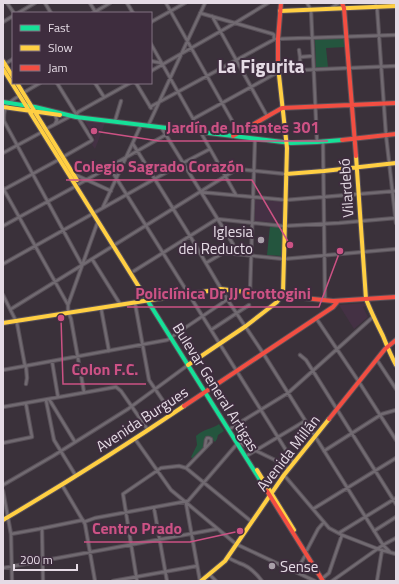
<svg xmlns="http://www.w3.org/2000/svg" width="399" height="584" viewBox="0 0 399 584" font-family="'Titillium Web',sans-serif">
	<rect width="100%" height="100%" fill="#3a313a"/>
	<path fill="#443144" d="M86 121 105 123 95 149 92 145 95 138 85 122Z
		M255 200 282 201V223L255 221Z
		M364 303 366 306 363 307 368 317 354 329 339 305Z"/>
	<path fill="#24553e" d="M345 37 346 47 326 48 328 67 316 68 315 39Z
		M270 226 283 227 282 256 267 255Z
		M219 424 224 431 218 435 217 439 215 442 210 437H206L204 441 203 449 193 459 191 457 197 445 196 436C203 429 212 429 219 424Z"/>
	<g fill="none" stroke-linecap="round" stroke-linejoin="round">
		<defs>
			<path id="street" d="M7 3 14 13
				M45 3 51 13
				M90 3 96 13
				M127 3 133 13
				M166 3 239 133
				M307 3 311 10 317 142
				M375 3 377 7 386 135 396 223
				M390 6 395 3
				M331 8 339 3
				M18 13 35 3
				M93 13 110 3
				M200 13 273 34 274 35V39
				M212 16 267 116
				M3 22 13 16
				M151 22 185 3
				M151 44 236 195
				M299 50 300 57
				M151 61 161 63
				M5 64 13 59
				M300 64V57L313 56
				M151 71 235 23 268 3
				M57 83 92 140 91 141 63 157
				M95 83 104 97
				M136 83 151 108
				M23 93 40 83
				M19 96C7 103 3 107 4 121L82 265
				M150 107 275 39 396 35
				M55 115 57 120 55 124
				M76 116 78 112 130 83
				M193 119 280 71 396 66
				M115 121 121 101
				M148 126 205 3
				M161 127 233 244 234 253
				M46 129 71 116
				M323 141 325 300
				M133 144 190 236 227 299 263 353 383 545 390 552
				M3 153 42 132
				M109 167 115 176 294 463
				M76 175 111 191
				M79 184 176 129
				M3 188 68 305
				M3 190 60 159
				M200 192 286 200 396 191
				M103 207 141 125
				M3 226 76 186
				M116 244 237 169 286 174
				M92 259 120 304
				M206 263 223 253H226L284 259 396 249
				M3 264 183 163 210 149
				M134 271 217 219 283 226 339 223 396 218
				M250 292 255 139
				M3 295 17 323 25 366
				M135 303 149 380 172 414
				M101 308 109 351
				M11 309 113 246
				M316 318 359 382 396 440
				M211 330 249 305
				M173 336 240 291
				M300 355 306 360 313 371 396 504
				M377 360 396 389
				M52 361 58 397
				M3 370 167 340 171 338
				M26 384 27 378 26 366
				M84 392 71 319 68 311V305L98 221
				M49 399 75 442
				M46 400 54 440 76 476
				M3 407 116 387 121 391 148 430
				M231 428 288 393 374 316
				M135 439 171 490 236 544 315 581
				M3 443 32 437 26 404
				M240 443 277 461 289 469
				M324 451 382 414 396 410
				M248 455 305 421
				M186 468 252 522
				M284 475 329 528 342 535 378 549 396 554
				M3 485 53 456 128 409 188 365
				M62 485 85 524 95 581
				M3 491 11 534 12 581
				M186 503 200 581
				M154 508 167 581
				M313 509 396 458
				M84 522 95 518 188 501 237 444
				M42 529 43 581
				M374 531 396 517
				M339 533 396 498
				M11 534 39 529 83 520
				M307 550 318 529 324 522
				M228 557C231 560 235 561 239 563 249 566 256 573 262 581
				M3 568 217 529
				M296 572 306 554
				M209 574 216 581
				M324 577 329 573 342 535
				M113 581 197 566
				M137 581 123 494 161 468 179 466 186 468 211 442V439L209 438H207L206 440 205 447
				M332 581 383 545 396 538
				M377 581 382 550"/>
			<path id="fast" d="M3 102 35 107 76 117 291 143 317 142 342 140
				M139 287 267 491"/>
			<path id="slow" d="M280 11 396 6
				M3 61 13 77
				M3 69 139 287
				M17 83 77 180
				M3 107 60 115
				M356 156 366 299C371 312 377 324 383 336 387 346 391 356 396 365
				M286 174 324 171 396 163
				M3 323 221 289 245 292
				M188 365 246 326 277 302 283 293 287 148 278 66
				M257 470 294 530
				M3 520C64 484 125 446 184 406
				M201 581 225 561 284 475 329 419"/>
			<path id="jam" d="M342 3 344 8 356 156
				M278 66V39L281 3
				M233 136 282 108 396 103
				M342 140 396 134
				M245 292 333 301 396 297
				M184 406 333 307 338 301
				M329 419 385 349 396 340
				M267 491 323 581"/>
		</defs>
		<use href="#street" stroke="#585058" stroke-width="4.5"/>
		<use href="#fast" stroke="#585058" stroke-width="6"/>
		<use href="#slow" stroke="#585058" stroke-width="6"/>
		<use href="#jam" stroke="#585058" stroke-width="6"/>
		<use href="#street" stroke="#716a71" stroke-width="2.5"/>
		<use href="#fast" stroke="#16e098" stroke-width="4"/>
		<use href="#slow" stroke="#ffcf43" stroke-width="4"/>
		<use href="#jam" stroke="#f24e42" stroke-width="4"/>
	</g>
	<g fill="#a9a0a9" stroke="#3e2d3e" stroke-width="1.5">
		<circle cx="261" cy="240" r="4"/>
		<circle cx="272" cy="566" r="4"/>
	</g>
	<g text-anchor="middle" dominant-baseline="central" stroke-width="4" stroke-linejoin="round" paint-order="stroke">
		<g font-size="15" fill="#e5dbe5" stroke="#3e2d3e">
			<text transform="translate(346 188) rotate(-94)">Vilardebó</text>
			<text transform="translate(216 387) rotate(58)">Bulevar General Artigas</text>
			<text transform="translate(142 419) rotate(-33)">Avenida Burgues</text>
			<text transform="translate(288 453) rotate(-52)">Avenida Millán</text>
		</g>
		<g font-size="15" fill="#e5dbe5" stroke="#3e2d3e" text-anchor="end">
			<text x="253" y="231">Iglesia<tspan x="253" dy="17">del Reducto</tspan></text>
			<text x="280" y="566" text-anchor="start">Sense</text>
		</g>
		<g font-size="19" font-weight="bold" fill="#e5dbe5" stroke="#3e2d3e">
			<text x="261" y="65">La Figurita</text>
		</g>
	</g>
	<path fill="none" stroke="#cc5284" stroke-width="1.5" d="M94 131L159 141H328M290 245L252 180H66M340 251L319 307H127M61 318L63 384H146M240 531L190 542H84"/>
	<g fill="#cc5284" stroke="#3e2d3e" stroke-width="1.5">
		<circle cx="94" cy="131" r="4"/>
		<circle cx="290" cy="245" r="4"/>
		<circle cx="340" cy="251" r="4"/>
		<circle cx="61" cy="318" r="4"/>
		<circle cx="240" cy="531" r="4"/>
	</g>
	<g font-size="16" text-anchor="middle" font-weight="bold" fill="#cc5284" stroke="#3e2d3e" stroke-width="4" stroke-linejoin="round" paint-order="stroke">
		<text x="243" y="133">Jardín de Infantes 301</text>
		<text x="159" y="172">Colegio Sagrado Corazón</text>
		<text x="223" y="299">Policlínica Dr JJ Crottogini</text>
		<text x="105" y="375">Colon F.C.</text>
		<text x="137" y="534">Centro Prado</text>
	</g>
	<rect width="399" height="584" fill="none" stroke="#e5dbe5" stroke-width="8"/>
	<rect x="12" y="12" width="140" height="72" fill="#3e2d3e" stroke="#817381"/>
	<rect x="20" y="25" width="20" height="6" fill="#16e098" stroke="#817381"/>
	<text x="48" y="32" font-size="12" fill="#e5dbe5">Fast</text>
	<rect x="20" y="45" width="20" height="6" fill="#ffcf43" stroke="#817381"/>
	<text x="48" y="52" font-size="12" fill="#e5dbe5">Slow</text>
	<rect x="20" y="65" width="20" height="6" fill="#f24e42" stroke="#817381"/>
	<text x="48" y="72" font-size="12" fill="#e5dbe5">Jam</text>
	<path d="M14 564v6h63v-6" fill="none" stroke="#e5dbe5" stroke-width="2"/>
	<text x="20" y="564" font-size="12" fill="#e5dbe5" stroke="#3e2d3e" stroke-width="3" paint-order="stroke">200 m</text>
</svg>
